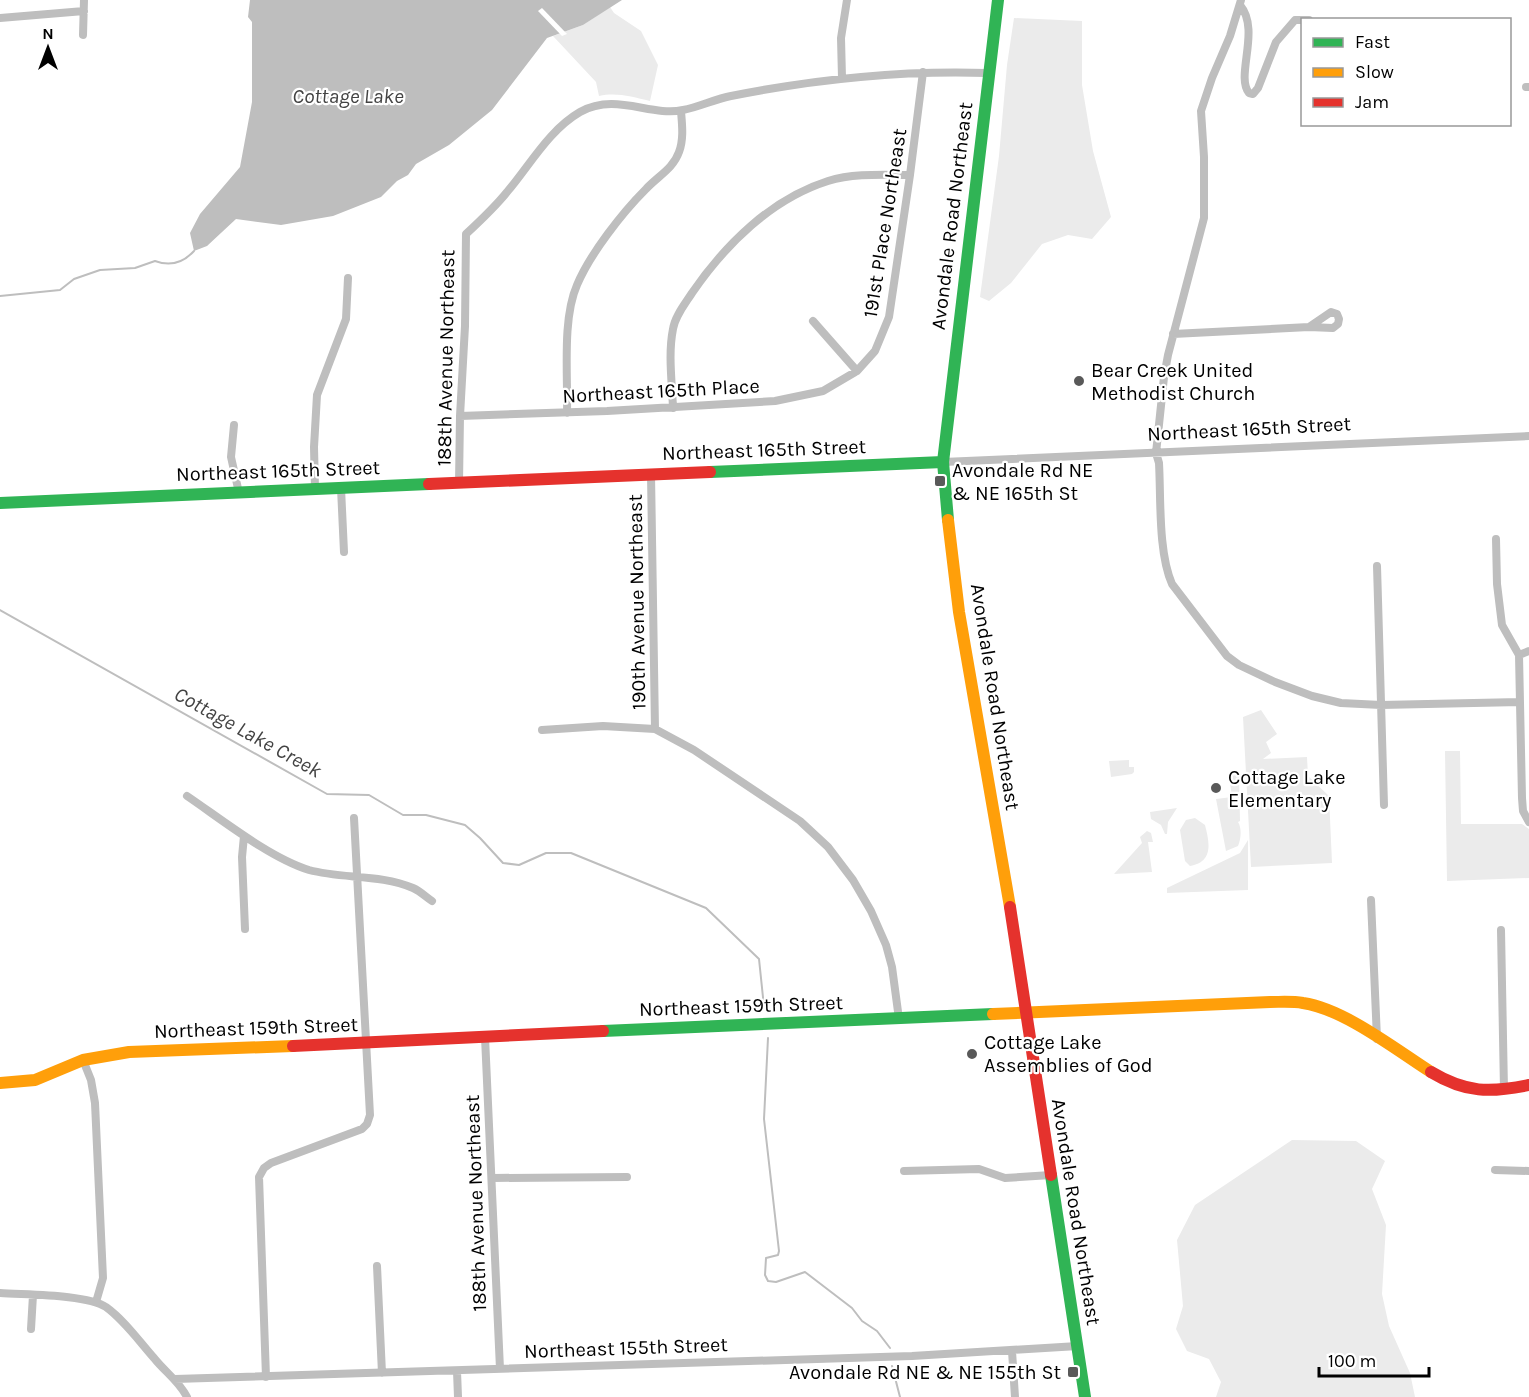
<svg xmlns="http://www.w3.org/2000/svg" width="1529" height="1397" viewBox="0 0 1529 1397" font-family="Karla,sans-serif">
	<rect width="100%" height="100%" fill="#fff"/>
	<path fill="#ebebeb" d="M610 7 614 13 641 31 658 65 650 101C632 97 617 92 599 96L596 82 553 36 583 25Z
		M1014 18 1082 21V85L1093 151 1111 217 1092 239 1068 235 1042 244 1011 283 989 301 980 297 999 156 1007 65Z
		M1261 710 1277 734 1266 742 1271 753 1263 759 1307 757 1308 776 1329 796 1332 863 1251 867 1243 717Z
		M1445 751H1460L1461 824H1522L1529 829V878L1447 881Z
		M1129 760V767H1134V772L1132 774 1111 777 1109 761Z
		M1239 775 1240 821 1238 822C1242 828 1241 839 1238 846L1226 851 1216 799 1232 797 1229 776Z
		M1177 808 1168 822 1167 834H1165L1161 825 1151 819 1150 812Z
		M1195 818 1205 825C1210 844 1213 862 1190 866L1185 861 1180 830 1186 820Z
		M1147 831 1151 833 1153 842H1148L1152 872 1114 874 1142 843 1140 837Z
		M1248 840V890L1167 893V888L1240 853Z
		M1292 1140 1356 1141 1385 1161 1372 1189 1386 1225 1382 1294 1389 1326 1410 1373 1415 1397H1216L1221 1382 1209 1359 1187 1351 1176 1329 1183 1306 1177 1240 1195 1205Z"/>
	<path fill="#bebebe" d="M250 0H622L583 25 547 38 492 110 449 145 416 164 408 175 397 181 381 197 333 216 281 225 236 219 207 246 194 251 190 233 200 214 240 167 252 102V22L248 17Z"/>
	<path fill="#fff" d="M542 8 567 34 562 36 538 11Z"/>
	<g fill="none" stroke-linecap="round" stroke-linejoin="round">
		<path stroke="#bebebe" stroke-width="2" d="M0 296 60 290 74 279 100 270 135 268 155 261C171 267 183 263 194 251
			M0 610 327 794 369 795 403 815H426L465 825 480 838 503 863 519 865 546 853H571L706 908 759 959 764 1007
			M768 1038 764 1119 779 1251 778 1255 766 1258 765 1275 768 1281 776 1282 805 1272 852 1308 862 1321 877 1331 890 1348
			M892 1366 900 1397"/>
		<path stroke="#bebebe" stroke-width="8" d="M1241 0 1230 36 1212 78 1201 111 1204 157V218L1168 355 1164 377 1156 453 1159 463C1161 498 1158 552 1172 584L1227 656 1239 665 1275 682 1312 696 1341 703 1381 705 1520 702
			M1240 5C1261 30 1235 76 1249 93L1253 94 1258 88 1276 42 1295 20H1309
			M0 18 84 11
			M83 35 84 0
			M842 78 841 38 847 0
			M1526 87H1529
			M813 321 857 371
			M1173 334 1309 327 1333 328 1338 324 1339 319 1337 314 1331 312 1309 327
			M673 408C672 382 668 354 673 329 675 316 685 304 692 293 725 245 771 199 828 181 854 173 883 175 910 175
			M567 413C568 376 562 319 577 285 590 254 622 213 646 189 658 176 673 169 679 152 684 139 682 124 681 111
			M460 416 607 411 775 401 823 391 857 371 875 351 889 317 910 175 923 72
			M234 425 231 457 239 493
			M943 462 1529 436
			M651 474 655 729
			M459 483 460 416 465 326 466 234C480 221 495 207 507 192 530 165 549 130 580 112 616 92 650 117 683 110 699 107 715 99 731 96 816 79 902 70 988 73
			M341 488 344 552
			M315 489 314 447 317 395 346 319 348 278
			M1496 539 1497 584 1502 625 1519 655 1522 798 1523 811 1529 822
			M1377 566 1384 805
			M1519 655 1529 651
			M542 730 603 726 655 729 694 750 800 821 828 847 853 880 871 911 886 945 892 967 899 1019
			M187 796C221 819 270 858 309 870 343 879 380 874 413 888 420 891 426 897 432 901
			M244 836 242 857 245 929
			M1371 900 1377 1039
			M1501 930 1504 1090
			M485 1037 500 1369
			M83 1060 91 1080 95 1103 103 1278 96 1302
			M1495 1170 1529 1171
			M904 1171 979 1169 1005 1178 1051 1175
			M493 1178 627 1177
			M377 1266 382 1373
			M0 1293C25 1295 86 1294 106 1307 124 1320 139 1341 154 1358 165 1372 179 1381 187 1397
			M31 1329 33 1295
			M1012 1351 1015 1397
			M457 1371 458 1397
			M266 1377 259 1177 264 1168 271 1163 362 1129 367 1124 370 1115 354 818
			M175 1379 912 1356 1078 1346"/>
		<path stroke="#30b455" stroke-width="12" d="M710 472 943 462
			M0 503 429 484
			M948 520 943 462 998 0
			M603 1031 993 1014
			M1051 1175 1085 1397"/>
		<path stroke="#ff9f0a" stroke-width="12" d="M948 520 959 612 1010 907
			M993 1014 1270 1002C1281 1002 1292 1001 1303 1003 1344 1009 1395 1049 1431 1072
			M0 1083 35 1080 83 1060 129 1052 293 1046"/>
		<path stroke="#e5322d" stroke-width="12" d="M429 484 710 472
			M1010 907 1051 1175
			M293 1046 603 1031
			M1431 1072C1466 1093 1490 1093 1529 1085"/>
	</g>
	<g fill="#595959" stroke="#fff" stroke-width="2">
		<circle cx="1079" cy="381" r="6"/>
		<rect x="934" y="475" width="12" height="12" rx="3"/>
		<circle cx="1216" cy="788" r="6"/>
		<circle cx="972" cy="1054" r="6"/>
		<rect x="1067" y="1366" width="12" height="12" rx="3"/>
	</g>
	<g text-anchor="middle" dominant-baseline="central" stroke-width="4.5" stroke-linejoin="round" paint-order="stroke">
		<g font-size="20" fill="#000" stroke="#fff">
			<text transform="translate(952 216) rotate(-83)">Avondale Road Northeast</text>
			<text transform="translate(885 223) rotate(-81)">191st Place Northeast</text>
			<text transform="translate(446 358) rotate(-89)">188th Avenue Northeast</text>
			<text transform="translate(661 391) rotate(-3)">Northeast 165th Place</text>
			<text transform="translate(1249 429) rotate(-3)">Northeast 165th Street</text>
			<text transform="translate(764 450) rotate(-2)">Northeast 165th Street</text>
			<text transform="translate(278 471) rotate(-2)">Northeast 165th Street</text>
			<text transform="translate(637 602) rotate(-91)">190th Avenue Northeast</text>
			<text transform="translate(995 697) rotate(81)">Avondale Road Northeast</text>
			<text transform="translate(741 1006) rotate(-2)">Northeast 159th Street</text>
			<text transform="translate(256 1028) rotate(-2)">Northeast 159th Street</text>
			<text transform="translate(476 1203) rotate(-92)">188th Avenue Northeast</text>
			<text transform="translate(1076 1212) rotate(81)">Avondale Road Northeast</text>
			<text transform="translate(626 1348) rotate(-2)">Northeast 155th Street</text>
		</g>
		<g font-size="20" fill="#000" stroke="#fff" text-anchor="start">
			<text x="1091" y="370">Bear Creek United<tspan x="1091" dy="23">Methodist Church</tspan></text>
			<text x="952" y="470">Avondale Rd NE<tspan x="952" dy="23">&amp; NE 165th St</tspan></text>
			<text x="1228" y="777">Cottage Lake<tspan x="1228" dy="23">Elementary</tspan></text>
			<text x="984" y="1042">Cottage Lake<tspan x="984" dy="23">Assemblies of God</tspan></text>
			<text x="1061" y="1372" text-anchor="end">Avondale Rd NE &amp; NE 155th St</text>
		</g>
		<g font-size="21" font-style="italic" fill="#434343" stroke="#fff">
			<text x="348" y="96">Cottage Lake</text>
			<text transform="translate(248 732) rotate(29)">Cottage Lake Creek</text>
		</g>
	</g>
	<rect x="1301" y="18" width="210" height="108" fill="#ffffff" stroke="#999999" stroke-width="1.5"/>
	<rect x="1313" y="38" width="30" height="9" fill="#30b455" stroke="#999999" stroke-width="1.5"/>
	<text x="1355" y="48" font-size="18" fill="#000000">Fast</text>
	<rect x="1313" y="68" width="30" height="9" fill="#ff9f0a" stroke="#999999" stroke-width="1.5"/>
	<text x="1355" y="78" font-size="18" fill="#000000">Slow</text>
	<rect x="1313" y="98" width="30" height="9" fill="#e5322d" stroke="#999999" stroke-width="1.5"/>
	<text x="1355" y="108" font-size="18" fill="#000000">Jam</text>
	<g transform="translate(48 48)" stroke="#ffffff" stroke-width="4.5" paint-order="stroke">
	<path d="M0-4.5L10 22L0 15L-10 22Z" fill="#000000"/>
	<text y="-9" font-size="16" font-weight="bold" text-anchor="middle" fill="#000000">N</text>
	</g>
	<path d="M1319 1367v9h110v-9" fill="none" stroke="#000000" stroke-width="3"/>
	<text x="1328" y="1367" font-size="18" fill="#000000" stroke="#ffffff" stroke-width="4.5" paint-order="stroke">100 m</text>
</svg>
